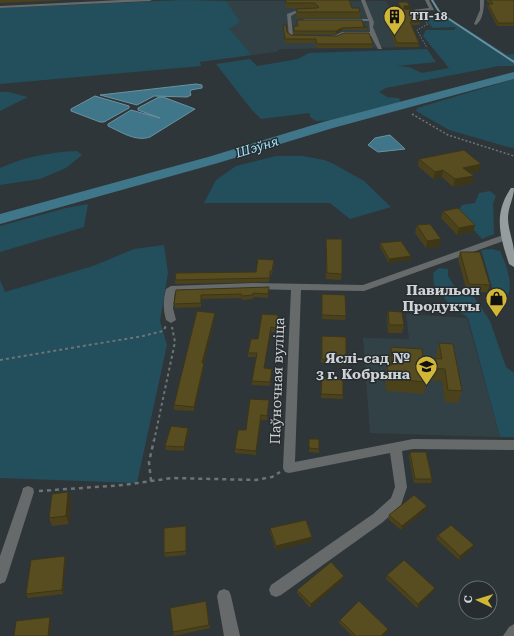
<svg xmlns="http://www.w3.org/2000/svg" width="514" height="636" viewBox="0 0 514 636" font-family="'Roboto Serif',serif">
	<rect width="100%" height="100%" fill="#2f3639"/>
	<path fill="#324146" d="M226 1H386L405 27H411L420 47 280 49 277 52 252 55 228 29Z
		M406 314 467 318 500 437 370 433 363 338 409 339Z"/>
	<path fill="#234e5c" d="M182 0 226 1 240 22 229 29 252 55 200 62 201 66 0 84V8Z
		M422 16H443L460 27H464L507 55 514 54V66H499L386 88 379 92 387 97 399 98 401 103 333 120 316 121 310 117V113L261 119 251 109 216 64 250 59 257 66 298 59 309 53 427 49 436 62 397 66 409 67 422 73 449 68 423 36 426 30H454L456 27 433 28Z
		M514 79V148L508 147 449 130 416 111 417 108Z
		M0 92H9L28 97 0 111Z
		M77 151 82 155 66 168 40 179 0 185V168C24 157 51 152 77 151Z
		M276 156H303L324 160 332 163 364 181 391 207 350 219 330 203H204L216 180 236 166Z
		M490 191 496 196 493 203 494 234 482 239 458 212 462 205 475 203 479 193Z
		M88 204 84 227 0 252V226L66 208Z
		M164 245 168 273 160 321 167 345 137 483 0 478V280L5 292 93 266 134 249Z
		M492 249 500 251C506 264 514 284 507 297H495L481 250Z
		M439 268 448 269V276L457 290 474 297 490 321 506 367 514 373V437H500L468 318 449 304 434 285 433 273Z"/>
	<path fill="#407689" stroke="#6b92a0" d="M196 84 202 85V88L191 90 190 92 191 95 187 97 154 96 137 105 100 95Z
		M95 96 129 106V108L104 122H100L71 111V109Z
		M159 97H163L195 109 150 137C136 142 121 132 108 126V124L131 110 160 118 138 110V108Z
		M390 135 405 149 378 152 368 145 375 138Z"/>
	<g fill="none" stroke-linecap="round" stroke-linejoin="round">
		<path stroke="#6b92a0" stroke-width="2" d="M432 0 440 13 514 62"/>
		<path fill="#407689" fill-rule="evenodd" d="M514 72V79L333 128 218 163 0 224V214L208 157 323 122Z"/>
		<path stroke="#6e7476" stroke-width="1" stroke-dasharray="1.5 1.5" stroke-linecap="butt" d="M419 16 428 24 417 30 427 48"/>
		<path stroke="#6e7476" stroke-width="1.5" stroke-dasharray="2 2" stroke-linecap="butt" d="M412 114 448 135 514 156"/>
		<path stroke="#6e7476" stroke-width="2" stroke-dasharray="3 3" stroke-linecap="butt" d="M0 360 143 336 163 331 166 326
			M154 441 175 342 172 327"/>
		<path stroke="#6e7476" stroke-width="2.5" stroke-dasharray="4 4" stroke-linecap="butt" d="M151 481 149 462 154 440
			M39 491 124 485 172 478 256 480 272 477 280 472"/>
		<path fill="#666a6b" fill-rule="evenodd" d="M121 0H152L150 1 0 8V6Z
			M361 0H365L374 22 373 27 382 49H378L371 36C363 36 354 35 346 36 338 36 332 41 324 37L336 35 342 32H370L369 21H305L303 20 305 19H368Z
			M425 0H429L434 10 406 12 404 11 429 8Z
			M480 0H484C484 9 483 20 476 25L474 24 480 10Z
			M312 10V12L296 13 291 16 293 35 305 36V38L289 37 287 14 295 11Z
			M506 234 510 237 509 239 364 291 301 290 295 462 413 439 514 440V450L413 449 402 451 407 487 401 505 383 522 281 595 276 597 271 595 269 590 271 585 373 514 391 498 395 487 390 453 289 473 285 472 283 468 291 290 253 289 175 292 173 308 176 320 171 323 166 320C163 309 163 300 166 289L171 286 253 283 363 285Z
			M28 486 33 488 34 492 7 577 5 582 0 584V556L22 492 23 488Z
			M224 589 229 591 231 596 240 636H224L217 596 219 591Z
			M514 624V636H503L509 627Z"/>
		<path fill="#969d9f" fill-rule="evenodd" d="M511 188H514C514 198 508 207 508 218 508 229 513 240 514 251 514 256 514 262 514 267L509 264C500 236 493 214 511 188Z"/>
	</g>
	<path fill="#4b421c" d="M0 0H68L0 3Z
		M286 0H349L352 8 360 12V18H296L297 9 314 8H286Z
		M487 0H514V26H497L487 6 488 4H490L487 1Z
		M398 2 410 6V9H406L422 19V22H420V25H412L419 43 418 47H396L386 20V17H403L398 5Z
		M297 20 367 27V30H342L336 34H294V26H297Z
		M283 25 287 32 291 35 337 36 373 44 372 48H317L315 43H285Z
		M419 159 479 171 470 173 474 176 472 183 453 187 442 177 433 179 418 166Z
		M443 211 475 225 473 232 457 235 441 218Z
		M417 225 441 239 439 247 426 248 415 233Z
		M326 239 342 274 341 280 326 279Z
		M380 243 411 256 410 260 389 263 380 247Z
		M460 252 490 285 487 292H467L458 259Z
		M274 264 272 275 270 274 269 282 175 284V280L256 272Z
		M269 287 268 298 253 297V299L242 300V298L201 299V307L175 308 174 304 176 290Z
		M322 298 346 316 345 320 322 319Z
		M388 311 404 325 402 333H388L387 319Z
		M215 313V317L204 363V368L194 411 174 410V405Z
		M278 315 276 332H271L264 368 272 373 270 386 252 385V381L256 357H248V353L258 339Z
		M322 336 346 361 345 365 321 363Z
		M439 343 462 391 458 403 445 402 442 381 427 380 424 394 386 391 385 377 387 365H389V359L391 347 423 358 437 359 436 355Z
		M322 378 343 395V399L321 398Z
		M269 400 267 420H261L256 455 235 453V449L246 430Z
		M188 428 189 432 184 451 166 450 165 446Z
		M309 439 319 449V453L309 452Z
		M410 452 432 479 431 483H414L409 456Z
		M68 492 71 500 69 524 52 526 49 518Z
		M426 510 401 530 388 519 389 515Z
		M186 526V555L165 557 164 553Z
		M270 528 312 537V541L276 550 270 532Z
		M438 535 472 549 459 560 436 539Z
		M65 556 66 560 63 594 28 598 26 594Z
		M387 575 435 588 433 591 417 608 386 579Z
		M343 580 310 608 297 593V590Z
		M206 601 210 628 174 636 173 632Z
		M340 620 388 629 387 632 383 636H352L339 623Z"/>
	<path fill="#3d3617" d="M404 6H410V9L404 10Z
		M342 28V30L336 34V31Z
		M481 164 479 171 462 175 463 168Z
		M443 170 442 177 433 179 435 172Z
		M474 176 472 183 453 187 455 179Z
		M475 225 473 232 457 235 459 228Z
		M441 239 439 247 426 248 427 241Z
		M411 256 410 260 389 263V259Z
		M215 313V317L203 367 202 363Z
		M271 327V332L264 372V368Z
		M204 363V368L194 411V407Z
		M261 415V420L256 455V451Z
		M188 428 189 432 184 451V447Z
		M68 492 71 500 69 524 66 516Z
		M427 506 426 510 401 530 402 526Z
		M312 537V541L276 550V546Z
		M474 545 472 549 459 560 460 556Z
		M65 556 66 560 63 594 62 590Z
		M344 576 343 580 310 608 311 604Z
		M435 588 433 591 417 608 418 604Z
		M50 617 51 620 50 636H48Z
		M388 629 387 632 383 636H381Z"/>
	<path fill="#574d21" stroke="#3d3617" d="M286 0H349L352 8H359L360 12H296L297 9 317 8 319 7 315 3H286Z
		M490 0H514V23H498L488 4H493Z
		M398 2H407L410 6H404V9L414 10 422 19H418L420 22H410L419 43H397L386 17H405Z
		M297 20H362L364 27H367L342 28 336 31H294V26H298Z
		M283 25H286L287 32 291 35 337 36 344 33H369L373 44H317L316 39H285Z
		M464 150 481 164 463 168 474 176 455 179 443 170 435 172 419 159Z
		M458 208 475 225 459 228 443 211Z
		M430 224 441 239 427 241 417 225Z
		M326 239H342V274L327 273Z
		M401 241 411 256 389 259 380 243Z
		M460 252H480L490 285 469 284Z
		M258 259 274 260 272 271H270V278L175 280 176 273 256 272Z
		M269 287 268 294 253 293V295L242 296 241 294 201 295V303L174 304 176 290Z
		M322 294 345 295 346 316 322 315Z
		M197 311 215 313 202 363H204L194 407 174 405Z
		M388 311 402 312 404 325H389Z
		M262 314 278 315 276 328 271 327 264 368 272 369 270 382 252 381 257 353H248L251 339H258Z
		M322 336 346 337V361L322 359Z
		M439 343 453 344 462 391 448 390 445 369 425 368 427 382 388 379 387 365H392L391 347 422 349 423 358 442 359Z
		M322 378 343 380V395L321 394Z
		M250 399 269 400 267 416 261 415 256 451 235 449 238 430H246Z
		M171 426 188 428 184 447 165 446Z
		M309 439H319V449L309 448Z
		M410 452H426L432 479H415Z
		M68 492 66 516 49 518 52 494Z
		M414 495 427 506 402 526 389 515Z
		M306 520 312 537 276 546 270 528Z
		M451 525 474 545 460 556 438 535Z
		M186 526V551L164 553V528Z
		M65 556 62 590 26 594 31 560Z
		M404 560 435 588 418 604 387 575Z
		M331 562 344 576 311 604 297 590Z
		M206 601 209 625 173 632 170 608Z
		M359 601 388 629 381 636H356L340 620Z
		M50 617 48 636H14L16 621Z"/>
	<defs>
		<symbol id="building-pin" viewBox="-11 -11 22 30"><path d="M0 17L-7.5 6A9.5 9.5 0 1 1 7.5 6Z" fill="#d2b736" stroke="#262c2f"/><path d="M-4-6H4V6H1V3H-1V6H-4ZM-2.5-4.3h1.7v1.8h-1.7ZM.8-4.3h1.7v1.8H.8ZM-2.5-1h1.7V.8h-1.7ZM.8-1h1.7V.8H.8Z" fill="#111"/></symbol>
		<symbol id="shop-pin" viewBox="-11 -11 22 30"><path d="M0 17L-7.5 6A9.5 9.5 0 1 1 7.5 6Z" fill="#d2b736" stroke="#262c2f"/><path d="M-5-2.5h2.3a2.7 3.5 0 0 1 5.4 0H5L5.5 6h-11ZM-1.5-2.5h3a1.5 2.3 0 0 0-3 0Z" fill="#111"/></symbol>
		<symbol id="school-pin" viewBox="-11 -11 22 30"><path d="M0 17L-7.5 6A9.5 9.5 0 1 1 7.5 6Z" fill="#d2b736" stroke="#262c2f"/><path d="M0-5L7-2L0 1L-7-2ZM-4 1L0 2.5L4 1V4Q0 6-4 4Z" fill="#111"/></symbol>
	</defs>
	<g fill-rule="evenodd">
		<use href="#building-pin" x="382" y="4" width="25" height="34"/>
		<use href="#shop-pin" x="484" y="286" width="25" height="34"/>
		<use href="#school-pin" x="414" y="354" width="25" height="34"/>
	</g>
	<g text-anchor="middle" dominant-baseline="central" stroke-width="3" stroke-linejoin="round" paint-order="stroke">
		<g font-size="12" font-weight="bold" fill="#cfd3d5" stroke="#262c2f" text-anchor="start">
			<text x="410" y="16">ТП-18</text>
		</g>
		<g font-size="13" font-style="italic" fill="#9fe3fb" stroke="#262c2f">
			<text transform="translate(257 147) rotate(-17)">Шэўня</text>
		</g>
		<g font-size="14" font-weight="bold" fill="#cfd3d5" stroke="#262c2f" text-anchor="end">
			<text x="480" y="290">Павильон<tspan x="480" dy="16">Продукты</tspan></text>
			<text x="410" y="358">Яслі-сад №<tspan x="410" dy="16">3 г. Кобрына</tspan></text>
		</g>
		<g font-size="14" fill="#cfd3d5" stroke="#262c2f">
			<text transform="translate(277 381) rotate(-88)">Паўночная вуліца</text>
		</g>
	</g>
	<g transform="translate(478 600) rotate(274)"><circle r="19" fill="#262c2f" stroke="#6a6f71"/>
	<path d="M0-3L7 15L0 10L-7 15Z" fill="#d2b736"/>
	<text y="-6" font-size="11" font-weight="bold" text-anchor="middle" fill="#cfd3d5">С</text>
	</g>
</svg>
